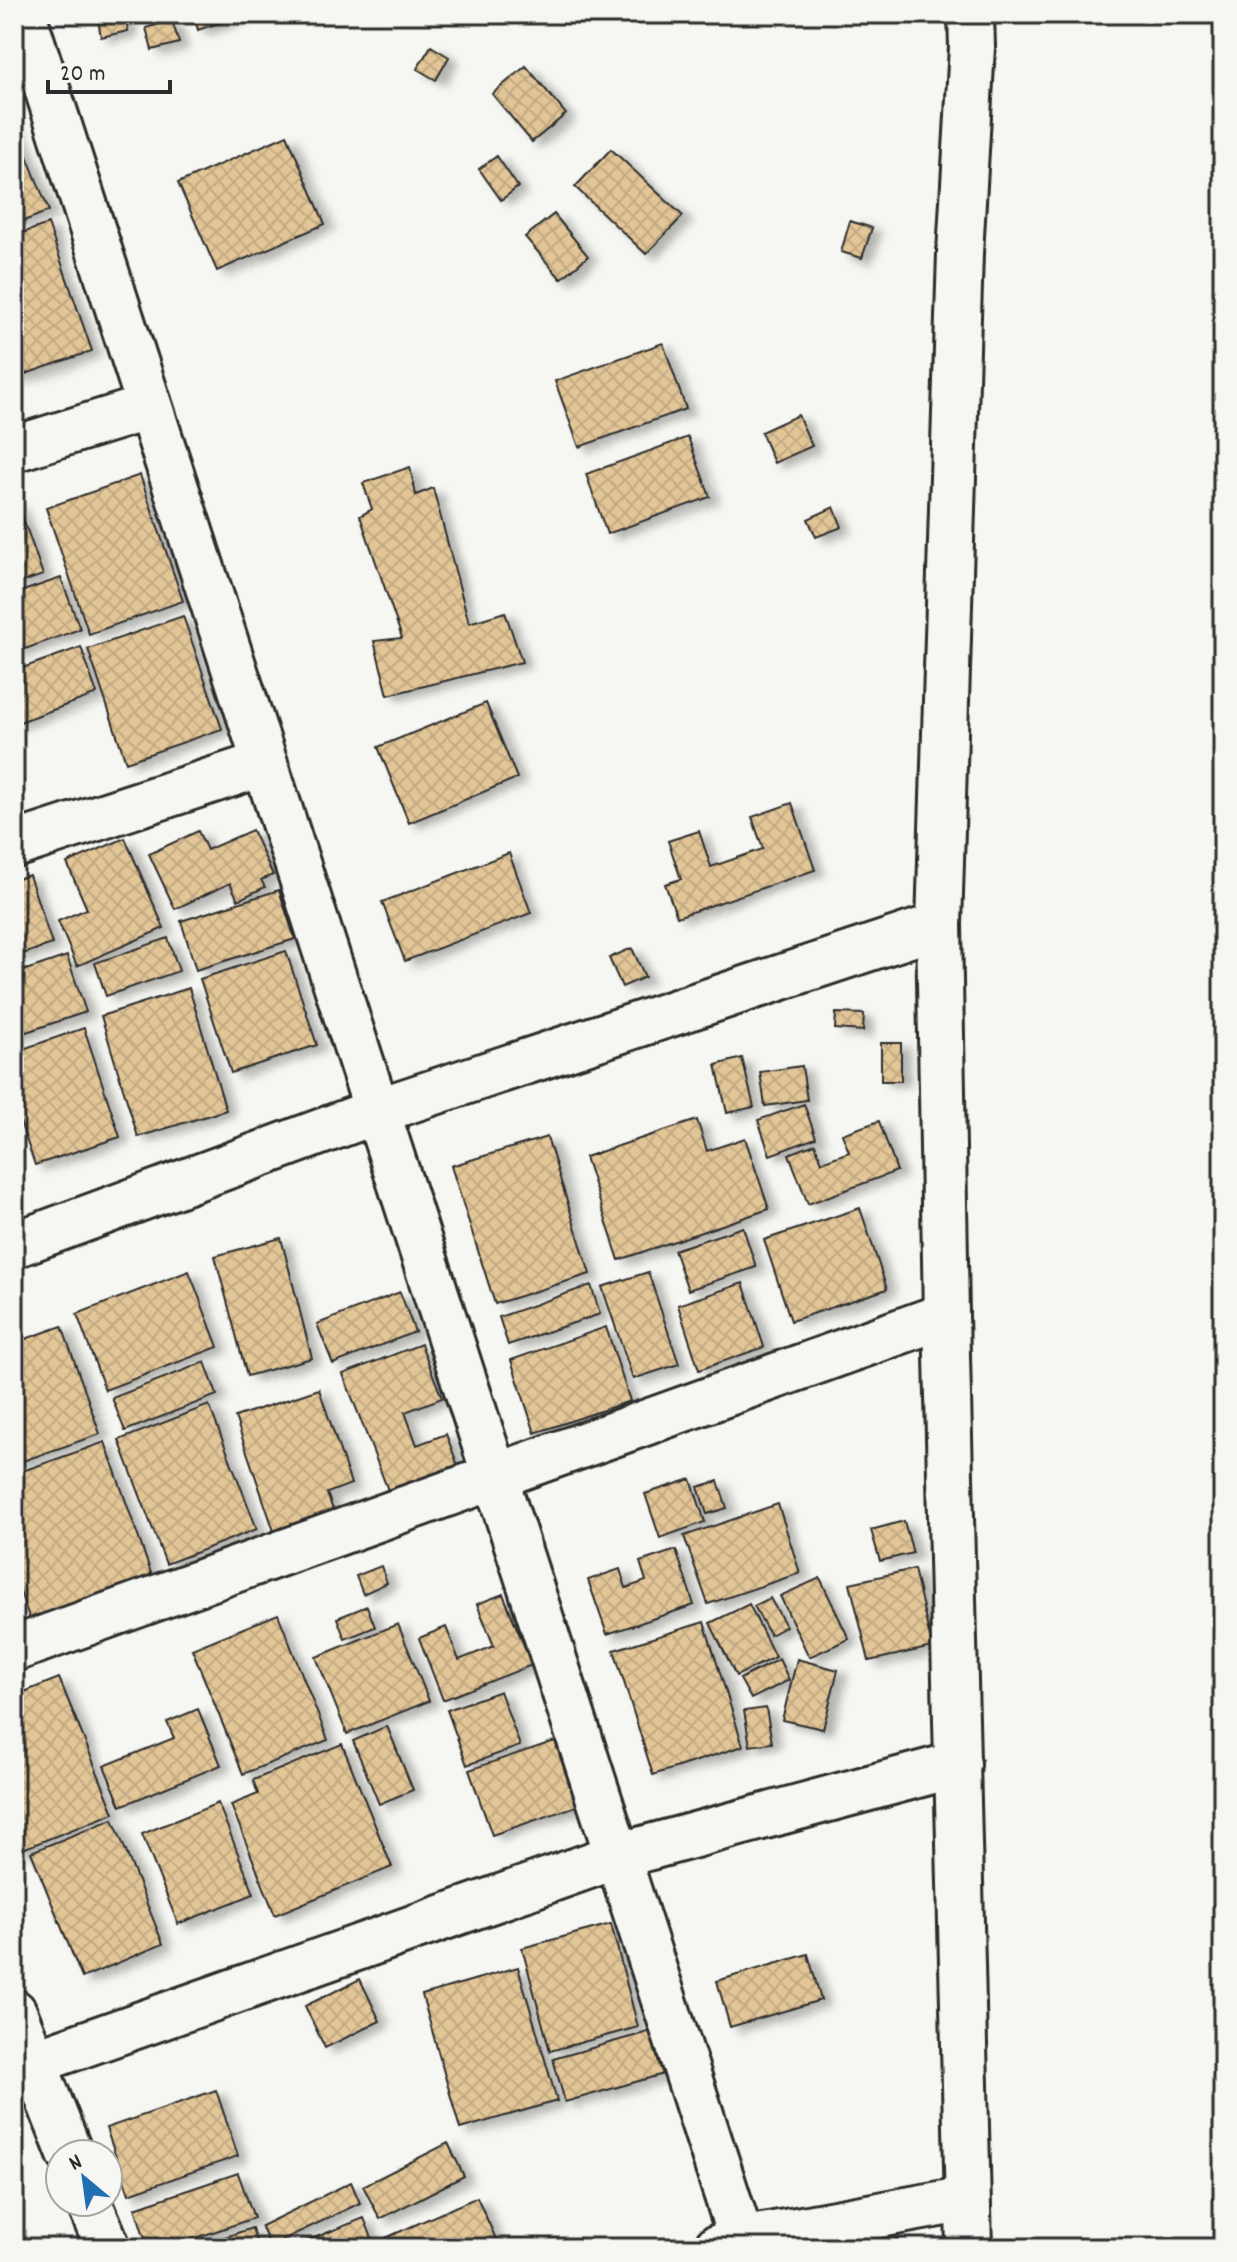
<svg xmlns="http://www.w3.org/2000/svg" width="1237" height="2262" viewBox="0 0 1237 2262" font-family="Dekko,sans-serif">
	<defs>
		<pattern id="building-cross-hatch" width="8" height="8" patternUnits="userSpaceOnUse" patternTransform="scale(2)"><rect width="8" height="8" fill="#e3c697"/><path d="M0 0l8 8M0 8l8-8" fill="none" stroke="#c3aa82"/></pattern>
		<filter id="shadow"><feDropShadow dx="9" dy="5" stdDeviation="4" flood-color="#0004"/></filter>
	</defs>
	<rect width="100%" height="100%" fill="#f6f6f2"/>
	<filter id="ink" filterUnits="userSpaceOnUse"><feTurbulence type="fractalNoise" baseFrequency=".0125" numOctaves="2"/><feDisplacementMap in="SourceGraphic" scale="16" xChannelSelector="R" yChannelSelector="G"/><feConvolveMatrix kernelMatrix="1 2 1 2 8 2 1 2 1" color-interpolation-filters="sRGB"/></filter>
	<g filter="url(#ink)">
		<path fill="url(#building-cross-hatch)" stroke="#2b2b2b" stroke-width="2" filter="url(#shadow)" d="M97 14H125L128 31 101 37Z
			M193 14H246L198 30Z
			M172 20 179 43 152 50 146 28Z
			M431 46 449 57 436 80 417 69Z
			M526 66 566 114 532 142 492 94Z
			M14 124 49 211 14 225Z
			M287 135 325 224 217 271 178 183Z
			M611 149 683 216 646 254 575 187Z
			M497 156 518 187 501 200 479 169Z
			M554 214 588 256 561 279 525 237Z
			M850 221 872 228 862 258 841 252Z
			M48 224 92 351 14 378V236Z
			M663 343 686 409 579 447 555 381Z
			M798 415 812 446 774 463 761 432Z
			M688 437 710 497 607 534 586 474Z
			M410 467 416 495 433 488 469 623 505 612 522 662 388 695 374 641 402 638 360 516 372 509 363 483Z
			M140 475 183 601 89 634 46 508Z
			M18 504 43 575 14 585V505Z
			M834 507 842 527 816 537 808 519Z
			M61 578 80 629 14 653V594Z
			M183 616 222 729 126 762 88 649Z
			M81 647 97 694 14 724V671Z
			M486 703 517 778 409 823 378 747Z
			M792 803 815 870 677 917 665 884 681 879 668 841 699 831 711 867 763 849 752 817Z
			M252 830 273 875 261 880 265 887 238 900 230 883 175 909 149 854 198 831 207 850Z
			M125 838 164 928 77 966 58 921 87 909 67 863Z
			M509 853 531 913 405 961 382 902Z
			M29 875 52 944 14 957V880Z
			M279 890 295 939 196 970 181 921Z
			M168 938 179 971 106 996 95 963Z
			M632 948 645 977 622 987 609 958Z
			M286 951 317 1045 231 1073 200 979Z
			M67 956 86 1012 14 1036V974Z
			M189 988 226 1110 138 1137 101 1016Z
			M836 1013 864 1014 863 1031 835 1029Z
			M84 1028 120 1137 35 1165 14 1104V1052Z
			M881 1043H901V1081H881Z
			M742 1058 754 1107 727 1113 716 1065Z
			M802 1066 807 1100 765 1106 760 1072Z
			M804 1104 816 1138 770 1155 758 1120Z
			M697 1120 707 1151 745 1138 769 1209 619 1260 585 1157Z
			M879 1121 897 1171 808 1204 789 1154 815 1144 822 1162 849 1152 842 1134Z
			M547 1137 590 1274 495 1304 451 1166Z
			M860 1208 887 1289 791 1321 764 1240Z
			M743 1227 756 1267 688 1290 674 1250Z
			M281 1238 312 1358 247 1376 215 1256Z
			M189 1271 218 1347 105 1390 77 1314Z
			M648 1272 679 1364 633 1379 602 1287Z
			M743 1283 764 1347 699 1370 678 1305Z
			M591 1285 600 1314 508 1345 499 1317Z
			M400 1292 415 1332 333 1364 317 1324Z
			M62 1326 100 1434 14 1464V1343Z
			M606 1327 630 1401 535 1433 511 1360Z
			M421 1344 442 1398 405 1412 417 1445 446 1434 460 1471 391 1498 343 1374Z
			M205 1362 217 1395 125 1431 112 1398Z
			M319 1389 351 1484 327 1493 333 1510 274 1531 235 1417Z
			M209 1405 257 1529 166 1564 119 1440Z
			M105 1442 152 1576 30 1620 14 1575V1474Z
			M691 1479 705 1522 660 1538 645 1494Z
			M718 1481 727 1508 707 1514 698 1487Z
			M778 1504 800 1573 708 1604 684 1536Z
			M904 1521 913 1553 880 1561 871 1530Z
			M676 1550 694 1605 607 1634 588 1580 620 1569 626 1588 646 1581 640 1562Z
			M381 1566 387 1583 363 1594 356 1576Z
			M914 1569 932 1647 869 1661 850 1583Z
			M820 1578 849 1639 809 1657 780 1596Z
			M503 1594 532 1665 443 1700 419 1638 446 1627 459 1660 494 1646 477 1604Z
			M770 1598 786 1626 770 1635 754 1606Z
			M749 1604 775 1657 736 1676 710 1623Z
			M367 1606 375 1627 345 1639 337 1618Z
			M278 1614 328 1740 243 1774 192 1649Z
			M704 1622 743 1746 653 1775 614 1650Z
			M398 1624 429 1701 347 1734 316 1657Z
			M779 1659 789 1680 751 1699 740 1679Z
			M797 1659 838 1670 823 1729 782 1720Z
			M59 1678 114 1813 18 1851 14 1840V1696Z
			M500 1691 520 1746 467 1765 447 1710Z
			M766 1708 772 1743 750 1746 744 1711Z
			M198 1709 221 1765 121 1806 104 1766 174 1738 167 1722Z
			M387 1726 413 1790 379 1804 353 1741Z
			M555 1741 577 1806 492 1835 469 1770Z
			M342 1744 392 1867 275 1915 231 1805 258 1794 253 1780Z
			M218 1803 254 1894 178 1924 142 1834Z
			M113 1819 163 1944 82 1978 31 1852Z
			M611 1924 638 2027 550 2051 522 1948Z
			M808 1954 821 2000 730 2027 717 1981Z
			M518 1967 557 2101 460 2129 422 1995Z
			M360 1979 380 2021 325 2048 305 2006Z
			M655 2030 667 2073 565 2102 553 2059Z
			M216 2090 238 2156 129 2194 106 2128Z
			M448 2143 464 2176 380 2219 363 2186Z
			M238 2173 254 2218 167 2248H148L135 2208Z
			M351 2182 360 2203 270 2246 261 2226Z
			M477 2197 500 2248H384L381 2240Z
			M364 2218 376 2248H309L306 2241Z
			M890 2223 900 2248H823Z
			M252 2228 258 2248H192Z"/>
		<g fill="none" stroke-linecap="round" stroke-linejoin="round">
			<defs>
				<path id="street" d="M23 14 744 2248
					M14 449 149 407
					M14 845 265 763
					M14 1245 377 1111 939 925
					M14 1649 946 1315
					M14 2012 70 2154
					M14 2069 617 1856 958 1764
					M89 2202 108 2248
					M716 2248 741 2240 967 2199"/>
				<path id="secondary" d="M969 2248 946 1315 939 925 960 253 972 47 971 14"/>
			</defs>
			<use href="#street" stroke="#2b2b2b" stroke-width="50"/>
			<use href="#secondary" stroke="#2b2b2b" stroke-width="50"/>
			<use href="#street" stroke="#f6f6f2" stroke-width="44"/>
			<use href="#secondary" stroke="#f6f6f2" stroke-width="44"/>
		</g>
	</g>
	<rect width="1237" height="2262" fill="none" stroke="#f6f6f2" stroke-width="48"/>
	<rect x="24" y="24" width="1189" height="2214" fill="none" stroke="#2b2b2b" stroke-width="3" filter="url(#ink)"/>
	<g transform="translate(84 2178) rotate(331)"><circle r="38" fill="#f6f6f2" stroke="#a5a5a2" stroke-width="2"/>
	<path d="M0-6L14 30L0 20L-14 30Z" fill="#1f6fb2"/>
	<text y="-12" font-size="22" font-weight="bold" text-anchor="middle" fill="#2b2b2b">N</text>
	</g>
	<path d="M48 80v12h122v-12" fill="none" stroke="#2b2b2b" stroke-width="4"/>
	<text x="60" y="80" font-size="24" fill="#2b2b2b" stroke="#f6f6f2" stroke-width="6" paint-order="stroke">20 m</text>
</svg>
